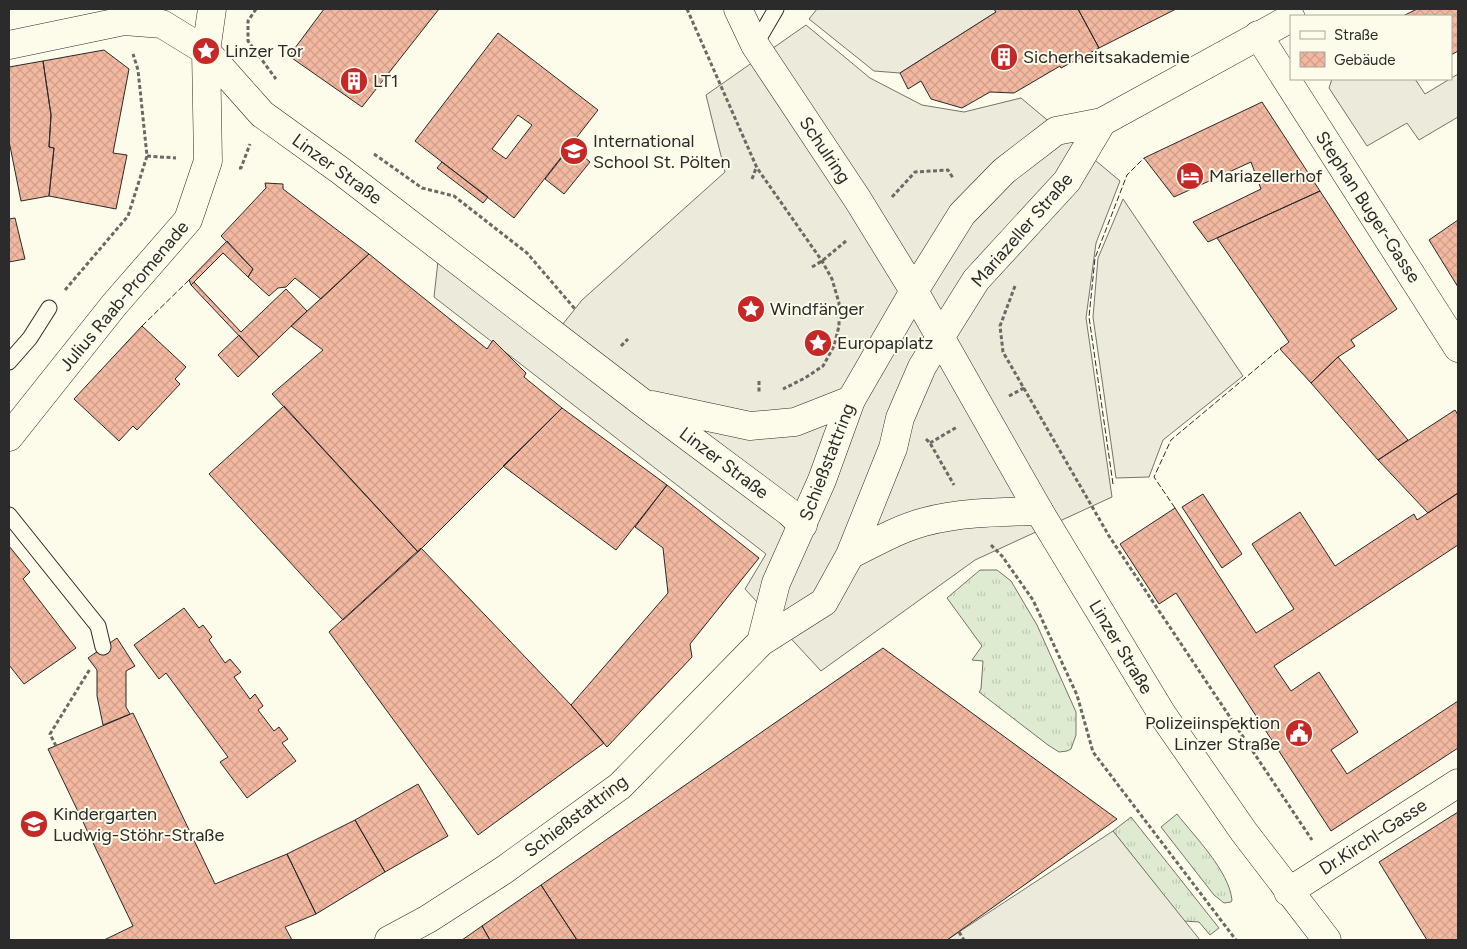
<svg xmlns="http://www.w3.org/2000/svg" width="1467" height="949" viewBox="0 0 1467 949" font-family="Figtree,sans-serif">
	<defs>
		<pattern id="grass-tufts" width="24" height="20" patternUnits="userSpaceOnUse" patternTransform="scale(1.25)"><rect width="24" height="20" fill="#deebd1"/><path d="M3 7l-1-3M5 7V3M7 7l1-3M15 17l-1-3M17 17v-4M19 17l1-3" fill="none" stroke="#bfcab4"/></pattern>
		<pattern id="building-cross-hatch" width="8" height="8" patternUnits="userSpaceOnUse" patternTransform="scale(1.25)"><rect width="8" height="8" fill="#f2b8a0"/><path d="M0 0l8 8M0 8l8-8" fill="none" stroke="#d09e8a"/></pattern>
	</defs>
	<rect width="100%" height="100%" fill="#fdfbea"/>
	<path fill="url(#grass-tufts)" stroke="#74746e" d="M980 570H997L1011 581 1037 625 1076 712V735L1071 749 1067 751 1059 752 1048 745 979 692 981 689 983 661 972 660 982 646 947 598Z
		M1177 814C1195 837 1229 871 1232 900L1231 902 1224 903 1214 895 1161 827Z
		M1131 817 1219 928 1210 935 1199 922 1184 921 1113 831Z"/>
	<path fill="#eceadb" stroke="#74746e" d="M817 9H994L996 12 900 73 874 71 809 19Z
		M806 25 870 78 922 105 964 112 1021 98 1120 181 1096 243 1086 318 1112 497 975 560 821 671 745 589 766 554 434 297 438 261 547 344 582 300 725 172 706 95Z
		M1458 74V117L1419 140 1407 123 1367 146 1329 88 1332 79H1415L1425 94Z
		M1123 199 1243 376 1163 440 1149 477 1116 478 1093 317 1098 258Z
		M1113 831 1200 940H947L959 932Z"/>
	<path fill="url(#building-cross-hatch)" stroke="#2b2b2b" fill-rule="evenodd" d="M324 9H439L362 107 289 56Z
		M994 9H1078L1099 48 1061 68 1060 66 1014 93 990 92 962 108 931 99 921 81 908 89 900 73 996 12Z
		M1078 9H1176L1099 48Z
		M1417 9H1458V51L1451 55V16H1403Z
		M498 33 598 110 514 218 415 141ZM518 115 532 125 506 159 492 149Z
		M104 50 129 69 113 153 127 155 116 209 49 196 54 148 49 147 51 115 43 61Z
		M43 61 51 115 49 147 54 148 49 196 21 201 9 141V67Z
		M1262 102 1320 191 1208 242 1193 222 1261 189 1251 162 1174 197 1144 158Z
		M571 146 590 162 564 194 545 179Z
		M442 162 488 197 483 203 437 168Z
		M265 183 283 184V189L369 254 321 299 295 278 286 287 278 288 269 296 248 277 253 269 221 236 266 188Z
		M1320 191 1397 309 1351 340 1355 346 1338 357 1311 383 1280 349 1289 342 1217 238Z
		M15 218 25 259 9 262V219Z
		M1458 220V287L1429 240Z
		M227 241 253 269 248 277 223 253 191 285 189 280Z
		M369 254 487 349 493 340 526 373 524 377 562 408 418 552 272 394 323 350 291 326Z
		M194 282 241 332 286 289 307 311 259 357 191 285Z
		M142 326 186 367 175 379 180 384 137 430 133 426 119 441 74 399Z
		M239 335 259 357 238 377 218 355Z
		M1338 357 1408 440 1378 460 1311 383Z
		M284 406 418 552 343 620 209 474Z
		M562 408 667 485 616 550 503 466Z
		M1455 410 1458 415V493L1428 513 1378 460Z
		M667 485 759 558 690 644 692 657 607 747 571 705 668 593 663 548 635 527Z
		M1458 493V545L1274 666 1291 691 1319 672 1358 732 1331 750 1347 774 1458 701V748L1331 831 1176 593 1159 604 1120 544 1175 508 1256 633 1294 609 1252 544 1300 512 1335 566 1414 514 1417 520Z
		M1203 494 1242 554 1222 568 1182 507Z
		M9 546 30 572 23 579 76 648 24 684 9 665Z
		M421 548 571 705 604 743 478 835 329 632Z
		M184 608 199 628 203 625 212 637 209 640 225 663 230 659 241 672 234 677 250 699 255 694 263 706 258 710 274 731 279 727 288 739 282 743 296 761 247 798 220 762 228 757 166 673 159 679 134 645Z
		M117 638 135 666 126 671V707L130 714 103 725 97 696V670L88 658Z
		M883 648 1117 819 947 940H577L541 885Z
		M133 713 215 884 287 854 316 914 285 927 292 940H104L133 926 48 749Z
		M418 784 448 836 385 872 355 820Z
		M1458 812V940H1427L1379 862Z
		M355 820 385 872 316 914 287 854Z
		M541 885 577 940H490L482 926Z
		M482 926 490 940H462Z"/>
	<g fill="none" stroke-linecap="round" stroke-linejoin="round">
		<defs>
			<path id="lane" d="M755 45 776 9
				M9 362 30 338 49 308
				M9 515 98 626 103 647"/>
			<path id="street" d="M1258 35 1458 348
				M9 45 124 21 162 24 206 51 262 114 341 171 643 403 789 512 803 525
				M652 405 750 426 795 422 851 400
				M9 437 114 305 188 220 208 161 206 51 212 9
				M1288 892 1458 783"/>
			<path id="secondary" d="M850 555C874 543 898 529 924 522 961 512 1001 512 1039 511
				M761 642 776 583 822 480 851 400 914 291
				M389 940 428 919 504 870 620 786 761 642 824 602 850 555 893 448 900 418 922 367 941 336"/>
			<path id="primary" d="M738 9 755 45 858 200 914 291 1039 511 1162 714 1244 832 1327 940
				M914 291 962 214 1004 171 1056 131 1102 122 1291 18
				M941 336 976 280 1067 181 1102 122"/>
		</defs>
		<use href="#lane" stroke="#2b2b2b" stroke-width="17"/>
		<use href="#street" stroke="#2b2b2b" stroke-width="29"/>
		<use href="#secondary" stroke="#2b2b2b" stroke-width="29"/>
		<use href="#primary" stroke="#2b2b2b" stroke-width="29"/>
		<path stroke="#6a6964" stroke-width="3" stroke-dasharray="4 2.5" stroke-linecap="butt" d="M256 9 248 21V41L276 79
			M687 9 757 168 822 261 832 279 839 303V326L834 346 823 366 805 378 783 389
			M374 154 422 188 454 196 527 253 575 309
			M147 156 176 158
			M239 168H241L250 144
			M752 179 756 168
			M892 197 915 172 948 170 953 178
			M812 267 822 261 846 241
			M1015 286 1000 326 1003 352 1109 536 1312 840
			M65 290 128 216 147 156 138 70 133 54
			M621 346 628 339
			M759 381V393
			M1009 396 1024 388
			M926 439 930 443 954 485
			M930 443 957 427
			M991 545 1002 556 1033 600 1077 695 1093 752 1236 940
			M56 746 50 734 90 669
			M959 932 964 940"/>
		<use href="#lane" stroke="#fdfbea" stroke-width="15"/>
		<use href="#street" stroke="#fdfbea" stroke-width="28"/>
		<use href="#secondary" stroke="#fdfbea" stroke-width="28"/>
		<use href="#primary" stroke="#fdfbea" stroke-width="28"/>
		<path stroke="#2b2b2b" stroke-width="1" stroke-dasharray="6 2.5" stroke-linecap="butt" d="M142 326 189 280
			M1113 484 1089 317 1095 258 1127 175 1144 158
			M1175 508 1154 477 1171 440 1282 347"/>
	</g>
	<defs>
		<symbol id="sight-disc" viewBox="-11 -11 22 22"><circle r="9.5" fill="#c62828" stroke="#fdfbea"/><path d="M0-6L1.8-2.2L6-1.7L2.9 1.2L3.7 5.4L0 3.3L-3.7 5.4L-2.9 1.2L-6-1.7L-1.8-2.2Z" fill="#fff"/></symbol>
		<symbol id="building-disc" viewBox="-11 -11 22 22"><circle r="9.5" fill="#c62828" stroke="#fdfbea"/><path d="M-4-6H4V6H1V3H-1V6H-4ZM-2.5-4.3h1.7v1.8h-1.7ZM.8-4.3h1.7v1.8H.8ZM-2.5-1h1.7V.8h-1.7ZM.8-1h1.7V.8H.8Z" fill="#fff"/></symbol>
		<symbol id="school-disc" viewBox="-11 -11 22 22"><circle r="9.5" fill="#c62828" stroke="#fdfbea"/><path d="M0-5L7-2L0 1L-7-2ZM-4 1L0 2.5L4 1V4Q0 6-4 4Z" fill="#fff"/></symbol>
		<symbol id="hotel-disc" viewBox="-11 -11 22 22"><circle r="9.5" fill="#c62828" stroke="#fdfbea"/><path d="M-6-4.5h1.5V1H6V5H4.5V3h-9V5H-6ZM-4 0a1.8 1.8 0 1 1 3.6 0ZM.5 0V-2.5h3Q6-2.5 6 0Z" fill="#fff"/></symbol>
		<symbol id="civic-disc" viewBox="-11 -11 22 22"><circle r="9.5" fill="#c62828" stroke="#fdfbea"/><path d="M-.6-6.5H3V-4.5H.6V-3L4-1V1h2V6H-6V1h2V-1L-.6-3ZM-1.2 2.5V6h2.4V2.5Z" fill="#fff"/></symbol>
	</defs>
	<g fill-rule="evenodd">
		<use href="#sight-disc" x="190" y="35" width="32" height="32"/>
		<use href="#building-disc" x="988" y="41" width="32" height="32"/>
		<use href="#building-disc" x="338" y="65" width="32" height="32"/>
		<use href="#school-disc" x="558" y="135" width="32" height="32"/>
		<use href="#hotel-disc" x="1174" y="160" width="32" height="32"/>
		<use href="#sight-disc" x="735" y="293" width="32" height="32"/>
		<use href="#sight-disc" x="802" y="327" width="32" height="32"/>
		<use href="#civic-disc" x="1283" y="717" width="32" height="32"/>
		<use href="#school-disc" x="18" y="808" width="32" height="32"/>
	</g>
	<g text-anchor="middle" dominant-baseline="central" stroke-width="4" stroke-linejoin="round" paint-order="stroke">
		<g font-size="18" fill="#2b2b2b" stroke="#fdfbea" text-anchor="start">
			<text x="225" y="51">Linzer Tor</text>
			<text x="1023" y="57">Sicherheitsakademie</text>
			<text x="373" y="81">LT1</text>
			<text x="593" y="141">International<tspan x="593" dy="21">School St. Pölten</tspan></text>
			<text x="1209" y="176">Mariazellerhof</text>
			<text x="770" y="309">Windfänger</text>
			<text x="837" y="343">Europaplatz</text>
			<text x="1280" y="723" text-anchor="end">Polizeiinspektion<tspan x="1280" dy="21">Linzer Straße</tspan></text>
			<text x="53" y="814">Kindergarten<tspan x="53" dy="21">Ludwig-Stöhr-Straße</tspan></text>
		</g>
		<g font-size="18" fill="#2b2b2b" stroke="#fdfbea">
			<text transform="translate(825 150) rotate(56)">Schulring</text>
			<text transform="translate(337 169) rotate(36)">Linzer Straße</text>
			<text transform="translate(1368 207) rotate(57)">Stephan Buger-Gasse</text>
			<text transform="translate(1022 230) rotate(-49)">Mariazeller Straße</text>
			<text transform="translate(124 296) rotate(-50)">Julius Raab-Promenade</text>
			<text transform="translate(827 462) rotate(-69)">Schießstattring</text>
			<text transform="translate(724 463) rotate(37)">Linzer Straße</text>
			<text transform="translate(1121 647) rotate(59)">Linzer Straße</text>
			<text transform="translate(576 816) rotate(-37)">Schießstattring</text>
			<text transform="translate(1373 837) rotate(-33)">Dr.Kirchl-Gasse</text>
		</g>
	</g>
	<rect width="1467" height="949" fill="none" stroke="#2b2b2b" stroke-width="20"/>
	<rect x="1290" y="15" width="162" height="65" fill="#fdfbea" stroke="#a9a89e"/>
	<rect x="1300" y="31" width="25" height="8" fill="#fdfbea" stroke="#a9a89e"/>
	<text x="1334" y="40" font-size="15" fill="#2b2b2b">Straße</text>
	<rect x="1300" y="52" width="25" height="15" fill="url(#building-cross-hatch)" stroke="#a9a89e"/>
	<text x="1334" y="65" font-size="15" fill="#2b2b2b">Gebäude</text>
</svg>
